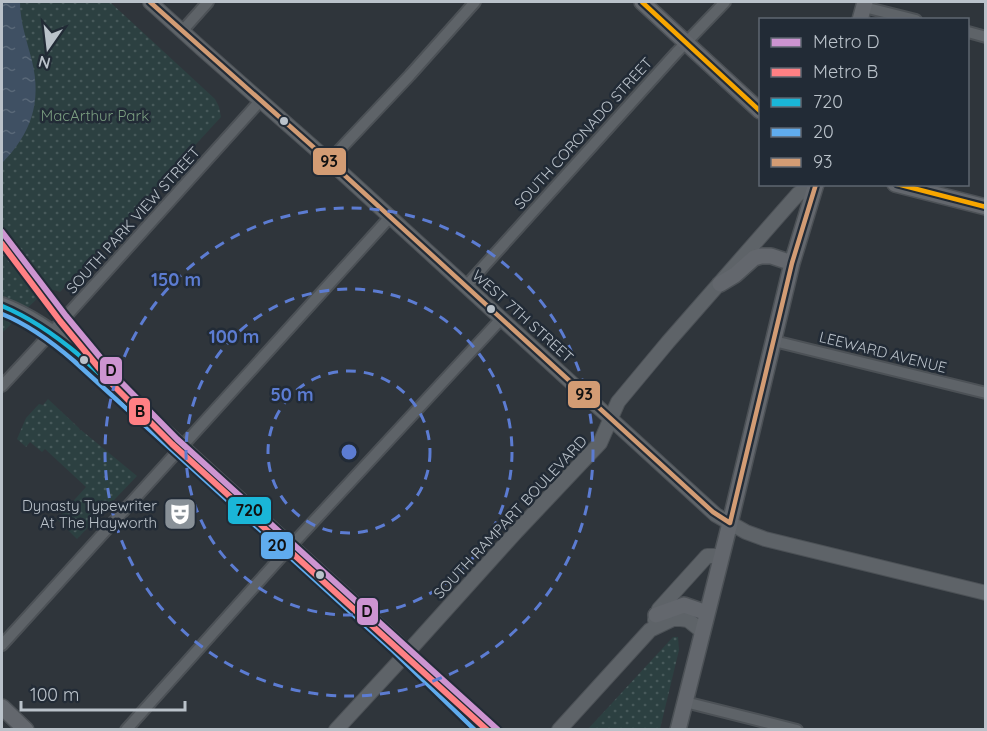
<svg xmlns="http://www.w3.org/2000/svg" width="987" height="731" viewBox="0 0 987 731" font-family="Quicksand,sans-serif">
	<defs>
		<pattern id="park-dots" width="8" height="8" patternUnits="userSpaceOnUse" patternTransform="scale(1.5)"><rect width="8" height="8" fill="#2c4041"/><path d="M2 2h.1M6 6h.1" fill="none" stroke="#485a5b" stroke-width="1.8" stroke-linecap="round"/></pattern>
		<pattern id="water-ripples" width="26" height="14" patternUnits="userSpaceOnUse" patternTransform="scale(1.5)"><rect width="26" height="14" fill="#3f5063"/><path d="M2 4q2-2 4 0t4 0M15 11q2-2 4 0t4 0" fill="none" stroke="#596878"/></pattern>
	</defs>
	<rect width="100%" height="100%" fill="#2f353b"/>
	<path fill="url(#park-dots)" d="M2 2H110L215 99 219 107 221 117 60 292 54 290 45 291 2 333Z
		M48 399 79 428 80 431 81 430 137 476 77 539 57 519 86 487 45 449 42 452 30 442 26 447 17 439 26 418 39 404 43 405Z
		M673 637H678L679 650 660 729H588Z"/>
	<path fill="url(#water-ripples)" d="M2 2H20C20 22 27 41 32 61 42 102 31 134 2 163Z"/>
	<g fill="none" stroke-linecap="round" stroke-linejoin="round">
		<defs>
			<path id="minor" d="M864 7 916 20
				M183 30 208 2
				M968 32 986 37
				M329 161 410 75 475 2
				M466 286 676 53 725 2
				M774 341 986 393
				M2 386 52 332 261 100
				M2 645 390 217
				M685 702 797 730
				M126 730 289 548 501 319"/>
			<path id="tertiary" d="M150 2 202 49 329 161 716 515 746 532 765 539 986 593
				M655 620 659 609 707 556H721
				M336 730 406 654 516 532 600 443 618 402 668 342 790 203 798 194 814 184
				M559 730 650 630 673 619H681L688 620 703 632"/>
			<path id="secondary" d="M642 2 760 111
				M860 20 865 2
				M895 184 986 207
				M720 284 735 275 754 258 761 256H771L792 263
				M656 615 684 605 707 613
				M2 707 26 730
				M678 730 730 523 792 263 816 184"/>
			<path id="primary" d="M2 306C31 317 55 334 79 355L396 644 486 730"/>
		</defs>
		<use href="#minor" stroke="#4c5156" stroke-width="14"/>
		<use href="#tertiary" stroke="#4c5156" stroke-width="16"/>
		<use href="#secondary" stroke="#4c5156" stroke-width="18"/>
		<use href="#primary" stroke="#4c5257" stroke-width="20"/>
		<use href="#minor" stroke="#5e6368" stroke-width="10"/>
		<use href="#tertiary" stroke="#5e6368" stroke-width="14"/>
		<use href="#secondary" stroke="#63676d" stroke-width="15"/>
		<use href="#primary" stroke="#60656a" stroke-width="16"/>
		<defs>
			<path id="bus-1" d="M2 306C31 318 55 335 79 355L396 644 485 730"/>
			<path id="bus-2" d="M2 314C29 325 52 342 74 361L391 649 475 730"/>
			<path id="bus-3" d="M150 2 329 161 713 512 730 523
				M730 523 792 263 816 184"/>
			<path id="bus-4" d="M642 2 760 111
				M897 184 986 207"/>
		</defs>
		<use href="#bus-1" stroke="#222b36" stroke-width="9"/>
		<use href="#bus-2" stroke="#222b36" stroke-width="9"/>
		<use href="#bus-3" stroke="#222b36" stroke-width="9"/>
		<use href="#bus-4" stroke="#222b36" stroke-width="9"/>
		<use href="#bus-1" stroke="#1ab6d8" stroke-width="4.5"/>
		<use href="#bus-2" stroke="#60acee" stroke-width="4.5"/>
		<use href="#bus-3" stroke="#d39c74" stroke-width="4.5"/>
		<use href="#bus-4" stroke="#f7a600" stroke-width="4.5"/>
		<defs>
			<path id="metro-1" d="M2 232 66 316 119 380 177 439 498 730"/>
			<path id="metro-2" d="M2 244 60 321 113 385 172 444 487 730"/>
		</defs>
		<use href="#metro-1" stroke="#222b36" stroke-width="10"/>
		<use href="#metro-2" stroke="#222b36" stroke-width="10"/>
		<use href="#metro-1" stroke="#cd94d1" stroke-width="6"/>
		<use href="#metro-2" stroke="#ff8084" stroke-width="6"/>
	</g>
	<g fill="none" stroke="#5c7cd2" stroke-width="3" stroke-dasharray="10 8">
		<circle cx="349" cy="452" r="81"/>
		<circle cx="349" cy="452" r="163"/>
		<circle cx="349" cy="452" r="244"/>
	</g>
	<defs>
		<symbol id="theatre-square" viewBox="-11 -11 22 22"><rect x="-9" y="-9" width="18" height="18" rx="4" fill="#899198" stroke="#222b36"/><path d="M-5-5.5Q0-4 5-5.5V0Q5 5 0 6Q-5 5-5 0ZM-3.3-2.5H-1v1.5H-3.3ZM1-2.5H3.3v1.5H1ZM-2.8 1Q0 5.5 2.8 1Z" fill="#fff"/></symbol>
	</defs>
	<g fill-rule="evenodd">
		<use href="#theatre-square" x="161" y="495" width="38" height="38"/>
	</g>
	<g fill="#bac2ca" stroke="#222b36" stroke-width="2">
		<circle cx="284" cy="121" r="5"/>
		<circle cx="491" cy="309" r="5"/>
		<circle cx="84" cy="360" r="5"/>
		<circle cx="320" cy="575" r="5"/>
	</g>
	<g text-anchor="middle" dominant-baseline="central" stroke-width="5" stroke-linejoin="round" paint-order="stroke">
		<g font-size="15" fill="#7b9e81" stroke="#222b36">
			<text x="95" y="115">MacArthur Park</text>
		</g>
		<g font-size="15" fill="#bac2ca" stroke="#222b36">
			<text transform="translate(583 133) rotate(-48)">SOUTH CORONADO STREET</text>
			<text transform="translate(133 220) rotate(-48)">SOUTH PARK VIEW STREET</text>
			<text transform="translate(523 316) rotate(42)">WEST 7TH STREET</text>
			<text transform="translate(883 352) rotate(14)">LEEWARD AVENUE</text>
			<text transform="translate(510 517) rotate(-47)">SOUTH RAMPART BOULEVARD</text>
		</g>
		<g font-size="15" fill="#bac2ca" stroke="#222b36" text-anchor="end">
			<text x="157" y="505">Dynasty Typewriter<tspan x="157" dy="17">At The Hayworth</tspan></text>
		</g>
	</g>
	<circle cx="349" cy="452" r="9" fill="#5c7cd2" stroke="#222b36" stroke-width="3"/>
	<g font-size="18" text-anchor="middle" font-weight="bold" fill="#5c7cd2" stroke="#222b36" stroke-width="5" stroke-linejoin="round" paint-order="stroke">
		<text x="176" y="286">150 m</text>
		<text x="234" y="343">100 m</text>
		<text x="292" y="401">50 m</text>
	</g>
	<g stroke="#222b36" stroke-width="2">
		<rect x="312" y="147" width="35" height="29" rx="6" fill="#d39c74"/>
		<rect x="99" y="356" width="24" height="29" rx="6" fill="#cd94d1"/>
		<rect x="567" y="380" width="34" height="29" rx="6" fill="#d39c74"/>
		<rect x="128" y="397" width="23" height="29" rx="6" fill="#ff8084"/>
		<rect x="227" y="496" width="45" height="29" rx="6" fill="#1ab6d8"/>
		<rect x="260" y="531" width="34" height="29" rx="6" fill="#60acee"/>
		<rect x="356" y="597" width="23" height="29" rx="6" fill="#cd94d1"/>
	</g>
	<g font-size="16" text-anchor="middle" font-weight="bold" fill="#111">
		<text x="329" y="167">93</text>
		<text x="111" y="376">D</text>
		<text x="584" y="400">93</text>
		<text x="140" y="417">B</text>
		<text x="249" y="516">720</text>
		<text x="277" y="551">20</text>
		<text x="367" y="617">D</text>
	</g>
	<rect width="987" height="731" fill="none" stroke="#bac2ca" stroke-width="6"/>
	<rect x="759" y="18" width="210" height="168" fill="#222b36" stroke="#5f6771" stroke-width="1.5"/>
	<rect x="771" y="38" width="30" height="9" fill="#cd94d1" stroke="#5f6771" stroke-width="1.5"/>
	<text x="813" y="48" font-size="18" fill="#bac2ca">Metro D</text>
	<rect x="771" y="68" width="30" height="9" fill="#ff8084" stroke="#5f6771" stroke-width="1.5"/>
	<text x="813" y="78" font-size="18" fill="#bac2ca">Metro B</text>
	<rect x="771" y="98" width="30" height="9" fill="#1ab6d8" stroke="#5f6771" stroke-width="1.5"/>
	<text x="813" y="108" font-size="18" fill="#bac2ca">720</text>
	<rect x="771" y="128" width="30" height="9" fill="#60acee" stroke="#5f6771" stroke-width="1.5"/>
	<text x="813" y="138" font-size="18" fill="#bac2ca">20</text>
	<rect x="771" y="158" width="30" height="9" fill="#d39c74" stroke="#5f6771" stroke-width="1.5"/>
	<text x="813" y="168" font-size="18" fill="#bac2ca">93</text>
	<g transform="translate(48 48) rotate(194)" stroke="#222b36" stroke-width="4.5" paint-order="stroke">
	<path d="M0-4.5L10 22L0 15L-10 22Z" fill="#bac2ca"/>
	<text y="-9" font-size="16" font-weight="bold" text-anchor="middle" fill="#bac2ca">N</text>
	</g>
	<path d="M21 701v9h164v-9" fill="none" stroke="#bac2ca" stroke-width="3"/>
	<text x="30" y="701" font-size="18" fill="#bac2ca" stroke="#222b36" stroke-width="4.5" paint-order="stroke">100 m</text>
</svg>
